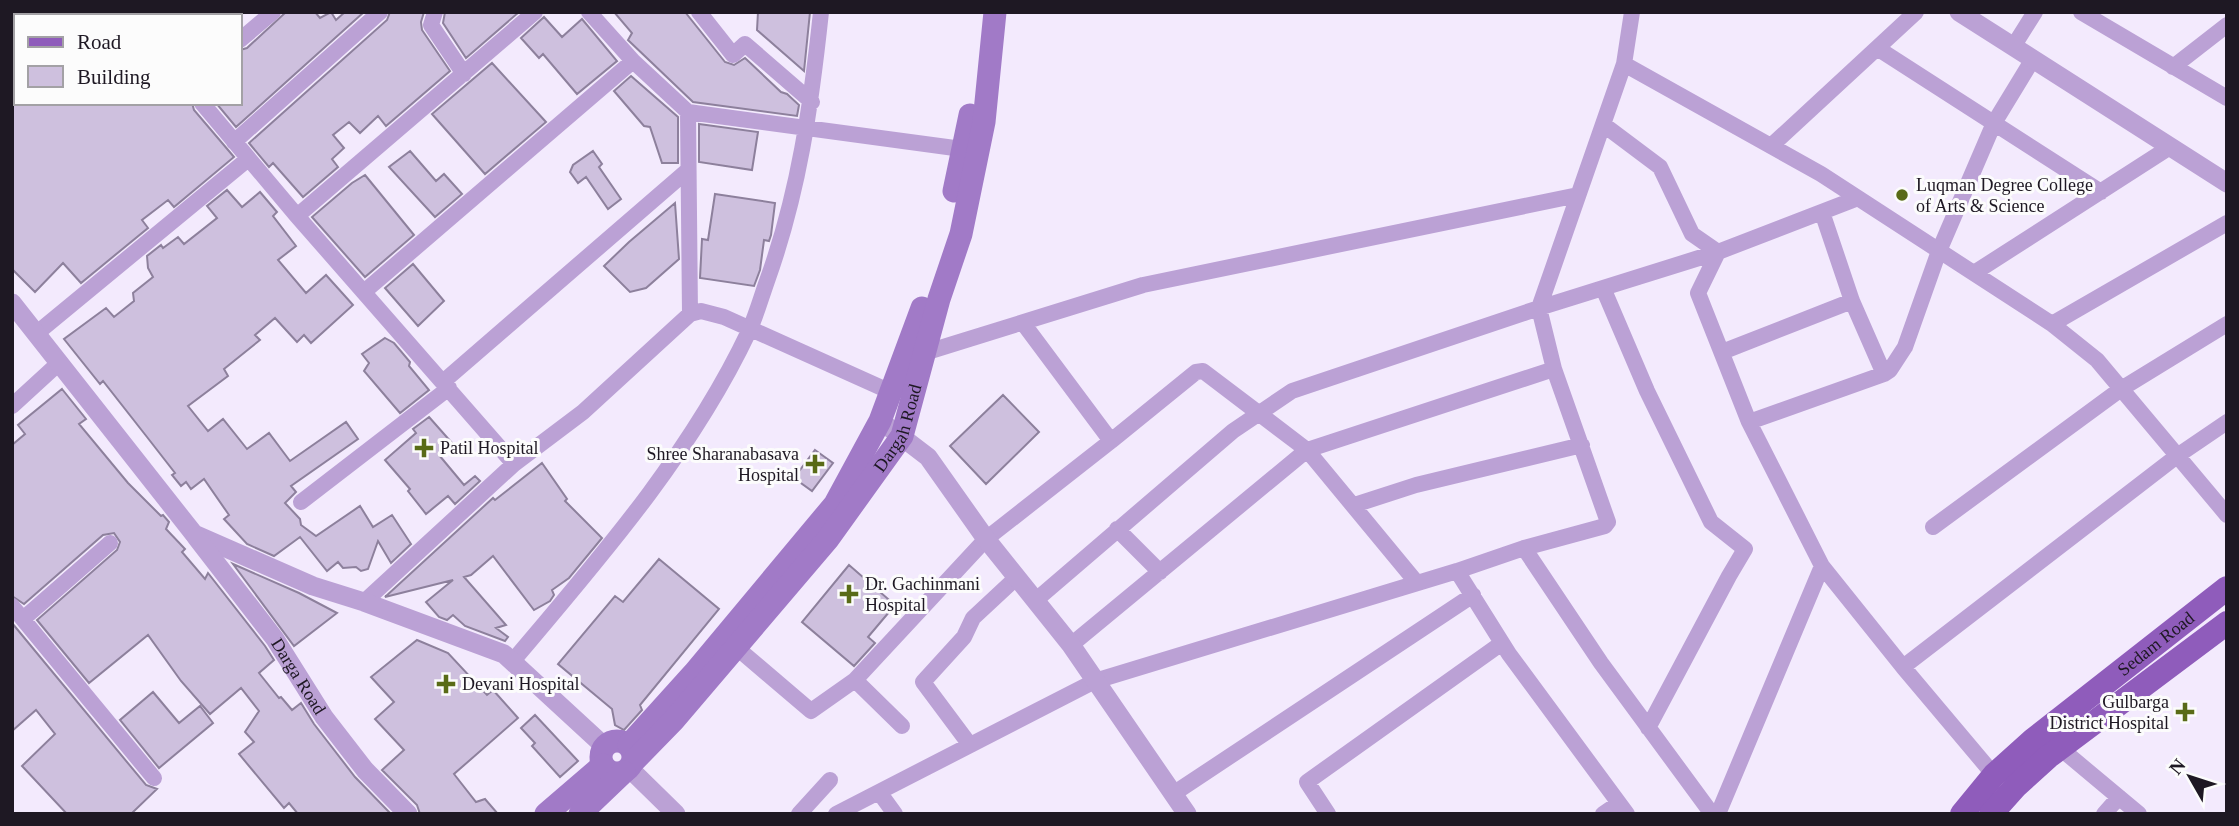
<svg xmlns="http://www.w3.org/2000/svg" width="2239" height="826" viewBox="0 0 2239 826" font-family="Georgia,serif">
	<rect width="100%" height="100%" fill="#f3eafd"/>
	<path fill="#cec0de" stroke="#8d809c" stroke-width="2" d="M286 12H315L320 18 331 12 336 20 345 12H364L236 127 216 103H240V50L247 48Z
		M390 12H424L421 22 422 30 450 71 386 126 378 116 360 133 349 122 333 135 344 148 332 159 338 167 303 197 273 163 269 167 249 143 387 20Z
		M445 12H519L466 58 443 23Z
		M614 12H685L725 62 734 65 745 58 781 92 787 94 799 105 797 116 693 102 628 40 632 33Z
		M758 12H810L804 71 757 30Z
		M544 17 562 37 582 19 617 61 577 94 543 54 539 58 521 38Z
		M492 63 546 122 485 174 432 114Z
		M631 76 678 117V163H662L650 127 644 126 614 91Z
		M12 103H192L194 110 234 157 174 207 168 200 142 220 148 228 81 283 63 263 35 292 12 269Z
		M699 124 758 132 752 170 699 162Z
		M410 151 436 181 444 174 462 194 435 217 389 167Z
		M593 151 602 164 599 167 621 199 608 209 586 177 578 183 570 172 573 165Z
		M365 175 414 235 365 277 312 217 352 183Z
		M227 190 242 207 260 192 277 212 273 216 296 246 278 260 306 293 326 275 353 305 311 343 304 335 297 342 275 318 255 335 260 340 224 369 228 376 188 406 208 431 223 419 247 449 269 433 290 461 346 422 358 439 291 486 296 492 285 503 300 519 301 525 316 536 360 506 373 527 392 515 411 544 391 563 378 541 368 569 361 571 356 567 343 568 338 562 327 571 300 537 274 556 247 544 224 519 229 515 204 479 191 489 186 482 181 486 172 475 175 473 147 437 103 381 100 384 64 339 106 308 114 317 134 301 133 293 153 277 148 268 147 256 161 245 163 248 178 237 184 244 217 218 207 206Z
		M715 194 775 203 771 235 769 241 764 240 760 270 754 286 700 278 702 239 708 240Z
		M675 203 679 259 646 288 630 292 604 266 629 242Z
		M413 264 444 301 418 326 385 288Z
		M385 338 394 343 410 362 409 366 429 390 400 413 364 371 369 363 362 354Z
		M62 389 86 419 79 424 128 483 161 516 163 515 169 522 166 529 185 549 182 552 205 579 208 573 265 646 274 660 259 673 279 698 281 697 292 710 301 703 314 724 355 777 391 814H298L289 803 284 808 239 754 254 742 245 732 259 711 241 688 210 714 181 681 148 635 89 683 37 620 117 550 120 542 114 533 103 535 24 604 12 596V445L25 434 18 425Z
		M1003 395 1039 432 986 484 950 446Z
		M429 417 452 443 439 455 464 485 475 476 480 481 455 504 448 496 426 514 408 491 410 489 385 460 416 433 413 429Z
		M815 450 833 463 812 491 794 478Z
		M542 463 567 499 565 501 602 538 569 578 552 590 554 595 550 601 534 610 493 556 471 575 464 577 506 625 496 628 508 637 505 641 465 626 453 615 447 620 439 617 426 602 453 580 385 597 493 498 495 500Z
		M659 559 719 609 640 705 642 710 624 730 615 725 612 709 558 664 615 596 623 602Z
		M233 564 299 593 337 613 294 646Z
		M849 565 895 605 868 637 875 643 854 666 802 622Z
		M12 623 146 785 157 789 131 814H67L22 766 55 734 36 710 12 731Z
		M417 640 448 653 487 695 493 690 518 718 454 774 476 802 485 799 498 814H420L417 805 382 770 404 750 375 719 394 702 371 677Z
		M153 692 179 723 200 706 213 723 159 768 120 720Z
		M535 715 578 761 560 777 532 746 535 743 521 728Z"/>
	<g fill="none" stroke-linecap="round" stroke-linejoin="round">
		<path stroke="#bba1d5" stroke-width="16" d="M435 12 431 25 464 74
			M589 12 633 61 688 112 690 314
			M699 12 733 55 745 44 812 102
			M2081 12 2227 98
			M55 16 59 12
			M142 16 147 12
			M240 40 273 12
			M2013 47 2035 12
			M1877 48 2101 192
			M12 53 16 49
			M1624 64 1821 174 2052 324 2097 360 2227 515
			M2173 67 2227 25
			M202 103 297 216 514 464
			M688 112 962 149
			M1604 125 1660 167 1692 234 1718 252 1698 293 1749 422 1822 566 1903 667 1994 775
			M234 142 380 12
			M1771 146 1916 12
			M1822 212 1852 301 1884 374
			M297 216 535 12
			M1974 273 2170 147
			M1603 288 1647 391 1711 522 1745 549 1729 576 1648 728
			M365 291 633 61
			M2052 324 2227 223
			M37 333 248 159
			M1722 352 1852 301
			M924 353 1143 285 1578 195
			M444 381 688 170
			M12 406 60 362
			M1749 422 1884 374 1890 370 1905 347 1939 251 1994 123 2033 59
			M1111 441 1196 372 1203 371 1307 450 1417 583
			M301 502 449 388
			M1354 505 1416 485 1582 445
			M1933 527 2121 389 2227 324
			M1117 529 1160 572
			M1524 548 1601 663 1712 814
			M1457 571 1524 548 1605 526 1608 522 1554 369 1539 308 1624 64 1632 12
			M1036 600 1233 431 1292 391 1539 308 1718 252 1858 198
			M364 602 514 464 583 412 690 314 701 311 724 317 891 392
			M12 606 154 778
			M23 619 110 543
			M1071 645 1307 450 1554 369
			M737 648 811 711 855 680 986 539 1111 441 1023 323
			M512 662C599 559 691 454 749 331 756 316 761 298 767 281 799 192 811 106 821 12
			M1903 667 2177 456 2227 422
			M855 680 902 726
			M970 745 923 682 964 637 973 618 1017 577
			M2060 748 2139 814
			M879 792 895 814
			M1173 794 1473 595
			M799 814 830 780
			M836 814 1095 681 1457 571 1509 654 1627 814
			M1328 814 1307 782 1502 643
			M1603 814 1619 803
			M1718 814 1822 566
			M2104 814 2119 797"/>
		<g stroke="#bba1d5" stroke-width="19">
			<path d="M1959 12 2227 183"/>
			<path d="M12 303 194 534 313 586 364 602 504 654 604 746"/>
			<path d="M890 428 928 457 986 539 1071 645 1187 814"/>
			<path id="s1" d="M196 537 275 639 324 717 365 770 408 814"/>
			<path d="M629 768 676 814"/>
		</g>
		<g stroke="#a17ac7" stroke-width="23">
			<path d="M954 191 970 115"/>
			<circle cx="617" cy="757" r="16"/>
			<path d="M629 745 694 673 835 504 880 421 922 308"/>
			<path id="s2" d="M633 762 673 721 828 539 902 436 939 299 961 234 984 122 995 12"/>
			<path d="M546 814 603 765"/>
			<path d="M580 814 624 772"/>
		</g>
		<g stroke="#8f5cbb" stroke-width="24">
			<path id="s3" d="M1962 814 1994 775 2033 740 2227 588"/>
			<path d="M1991 814 2016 786 2048 757 2227 623"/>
		</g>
	</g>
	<g fill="#596b17" stroke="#fcfcfc" stroke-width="2.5">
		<circle cx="1902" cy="195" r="7"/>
		<path d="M420.5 437.5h7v7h7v7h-7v7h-7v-7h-7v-7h7z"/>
		<path d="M811.5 453.5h7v7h7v7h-7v7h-7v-7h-7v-7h7z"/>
		<path d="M845.5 583.5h7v7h7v7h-7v7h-7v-7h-7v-7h7z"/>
		<path d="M442.5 673.5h7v7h7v7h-7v7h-7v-7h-7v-7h7z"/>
		<path d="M2181.5 701.5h7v7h7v7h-7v7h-7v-7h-7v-7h7z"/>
	</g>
	<g text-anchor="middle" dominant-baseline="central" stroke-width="6" stroke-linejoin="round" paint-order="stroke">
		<g font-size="18" fill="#1e1823" stroke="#fcfcfc" text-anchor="start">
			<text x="1916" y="185">Luqman Degree College<tspan x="1916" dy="21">of Arts &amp; Science</tspan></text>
			<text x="440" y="448">Patil Hospital</text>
			<text x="799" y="454" text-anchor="end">Shree Sharanabasava<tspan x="799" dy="21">Hospital</tspan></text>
			<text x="865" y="584">Dr. Gachinmani<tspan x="865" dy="21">Hospital</tspan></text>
			<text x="462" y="684">Devani Hospital</text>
			<text x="2169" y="702" text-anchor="end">Gulbarga<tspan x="2169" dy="21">District Hospital</tspan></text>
		</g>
		<g font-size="18" fill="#1e1823" stroke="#fcfcfc">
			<text stroke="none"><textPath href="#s2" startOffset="429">Dargah Road</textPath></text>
			<text stroke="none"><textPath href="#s3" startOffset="259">Sedam Road</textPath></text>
			<text stroke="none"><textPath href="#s1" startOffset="173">Darga Road</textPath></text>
		</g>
	</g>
	<rect width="2239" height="826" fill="none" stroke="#1e1823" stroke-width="28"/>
	<rect x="14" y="14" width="228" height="91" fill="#fcfcfc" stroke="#a3a1a5" stroke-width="2"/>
	<rect x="28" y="37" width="35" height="10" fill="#8f5cbb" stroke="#a3a1a5" stroke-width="2"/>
	<text x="77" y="49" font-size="21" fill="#1e1823">Road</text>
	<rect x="28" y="66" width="35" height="21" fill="#cec0de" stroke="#a3a1a5" stroke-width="2"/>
	<text x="77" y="84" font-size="21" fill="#1e1823">Building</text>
	<g transform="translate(2190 777) rotate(309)" stroke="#fcfcfc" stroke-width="5" paint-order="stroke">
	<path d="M0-5L12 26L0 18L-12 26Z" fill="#1e1823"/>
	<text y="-10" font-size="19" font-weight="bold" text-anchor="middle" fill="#1e1823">N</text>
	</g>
</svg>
